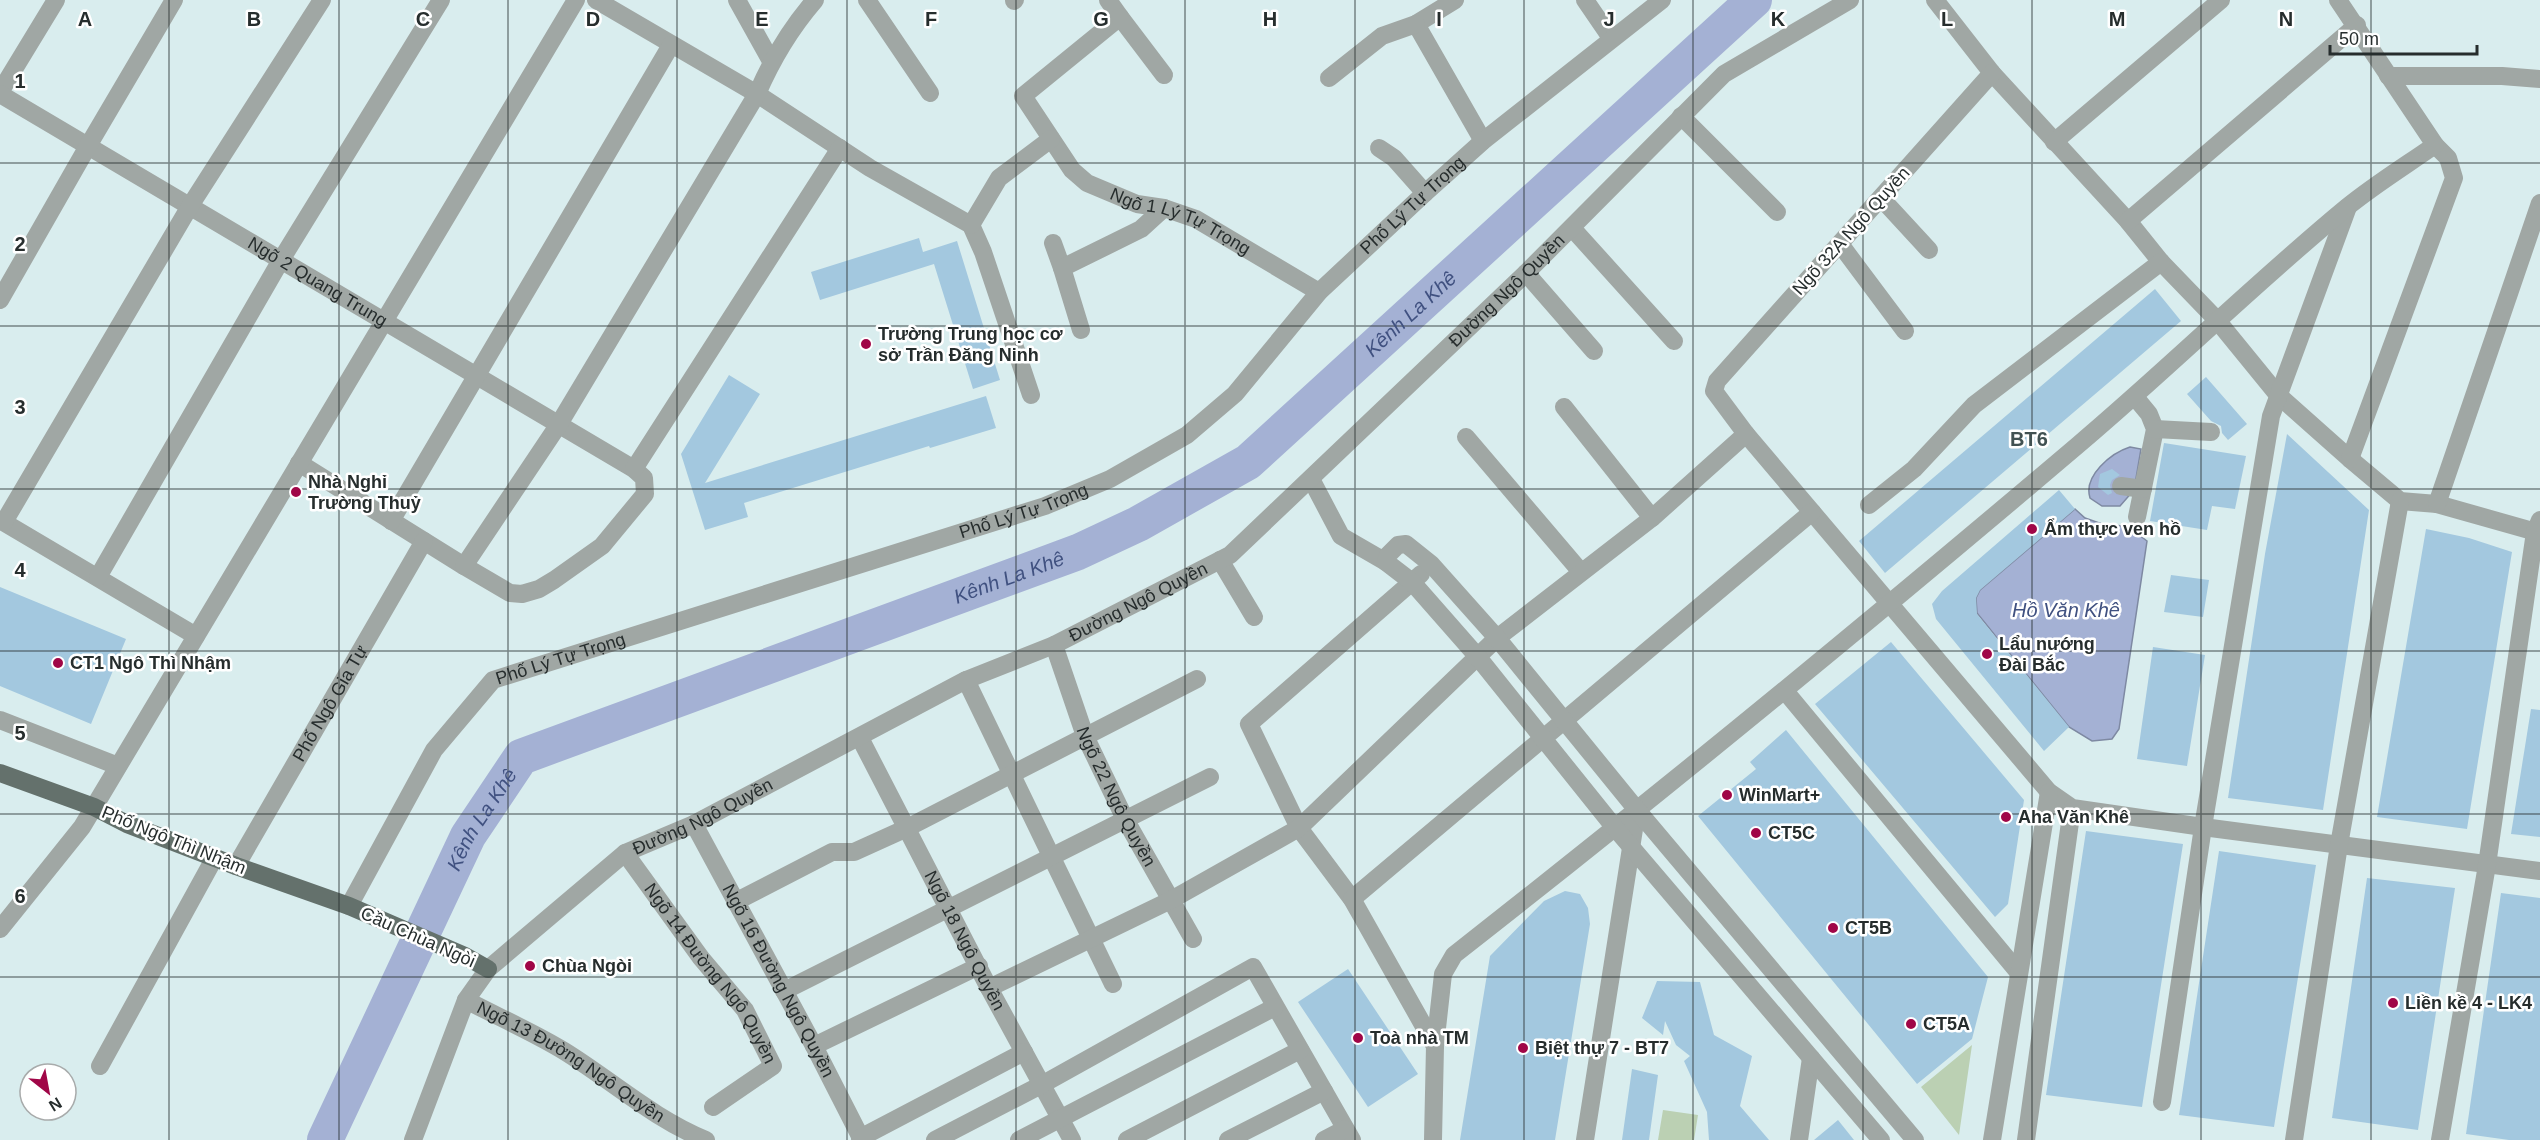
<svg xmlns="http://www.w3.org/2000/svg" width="2540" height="1140" viewBox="0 0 2540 1140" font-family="Helvetica,sans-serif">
	<rect width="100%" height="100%" fill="#d9edee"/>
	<path fill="#bbd0b3" d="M1972 1045 1959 1135 1921 1087Z
		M1663 1110 1698 1115 1694 1140H1658Z"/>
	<path fill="#a4b1d4" stroke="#7e89a2" stroke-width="1.5" d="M2130 447 2141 449 2134 490 2120 506H2102L2090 498C2083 476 2111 453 2130 447Z
		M2075 509 2085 518 2105 525 2127 526 2147 541 2119 729 2112 739 2092 741 2069 727 1977 613 1976 598 1980 590Z"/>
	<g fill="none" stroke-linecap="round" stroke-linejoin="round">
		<path stroke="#a4b1d4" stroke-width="36" id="s1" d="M325 1140 468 836 521 757 1078 552 1138 524 1248 462 1754 0"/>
	</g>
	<path fill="#a3c8df" d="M919 238 923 252 957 241 1000 380 973 389 934 264 820 300 811 272Z
		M2155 289 2181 321 1885 573 1859 541Z
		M729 375 760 394 705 483 986 396 996 428 930 448 929 446 744 503 748 517 705 530 681 454Z
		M2206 377 2247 424 2228 440 2222 433 2221 426 2211 421 2187 394Z
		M2287 434 2369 510 2323 810 2228 798 2265 554Z
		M2164 443 2246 456 2235 509 2212 506 2207 530 2150 521Z
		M2112 469 2120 475 2112 480 2110 485 2112 493 2108 495 2098 487 2100 474Z
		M2059 490 2075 509 1980 590 1976 598 1977 614 2069 727 2044 751 1936 619 1932 604 1942 591Z
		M2426 529 2469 538 2512 552 2467 829 2377 817Z
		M2171 575 2209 580 2203 617 2164 612Z
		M0 587 126 639 91 724 0 686Z
		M1891 642 2024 800 2008 904 1995 917 1815 704Z
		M2153 647 2205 655 2187 766 2137 759Z
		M2531 709 2540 710V837L2511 834Z
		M1786 730 1988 977 1972 1039 1917 1084 1698 816 1756 769 1750 762Z
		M2086 831 2183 844 2142 1107 2046 1095Z
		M2219 851 2316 865 2274 1127 2179 1115Z
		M2367 878 2455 888 2418 1130 2332 1118Z
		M1565 891 1580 894 1588 908 1590 924 1555 1140H1460L1490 956 1544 901Z
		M2501 893 2540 898V1140H2509L2466 1134Z
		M1348 969 1418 1074 1368 1107 1298 1002Z
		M1657 981 1700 982 1714 1035 1752 1056 1740 1106 1769 1140H1709L1707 1112 1684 1061 1690 1056 1676 1045 1665 1021 1663 1035 1642 1018Z
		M1632 1069 1658 1075 1649 1140H1622Z
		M1838 1120 1854 1140H1814Z"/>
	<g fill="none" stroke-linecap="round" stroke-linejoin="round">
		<g stroke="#a0a7a4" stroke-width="18">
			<path d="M596 0 757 94 870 168 971 225 983 252 1031 395"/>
			<path d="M737 0 771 61"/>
			<path d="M867 0 930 93"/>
			<path id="s2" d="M1108 0 1120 17 1023 96 1072 170 1087 183 1137 204 1164 208 1196 219 1319 292"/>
			<path d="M1455 0 1416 24 1483 141"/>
			<path d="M1585 0 1611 38"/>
			<path d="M1935 0 1992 73 2128 221 2161 262 2216 319 2278 395 2350 459 2400 501 2437 504 2540 533"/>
			<path d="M2338 0 2435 145 2448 158 2454 178 2350 459"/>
			<path d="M1014 1 1015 0"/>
			<path d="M1120 17 1164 75"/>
			<path d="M1992 73 1717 381 1714 391 1746 434 2049 792 2072 808 2203 827 2540 871"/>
			<path d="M2388 76H2502L2540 79"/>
			<path d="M1329 78 1382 36 1416 24"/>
			<path d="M0 92 56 0"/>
			<path id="s3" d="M0 94 634 469 644 478 645 494 602 546 554 580 539 589 522 594 510 593 464 566 299 463"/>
			<path d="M1681 116 1777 212"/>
			<path d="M2054 142 2221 0"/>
			<path d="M1379 148 1394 158 1425 193"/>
			<path d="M1881 198 1929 250"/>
			<path d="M2128 221 2357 25"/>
			<path d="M971 225 999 178 1051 139"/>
			<path d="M1572 228 1674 341"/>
			<path d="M1053 243 1062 268"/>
			<path d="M1840 244 1905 331"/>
			<path d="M1526 273 1594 351"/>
			<path d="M0 300 88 146 174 0"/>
			<path d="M1081 330 1062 268 1141 229 1164 208"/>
			<path d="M2135 397 2149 414 2155 429 2137 517"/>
			<path d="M1564 407 1652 518"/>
			<path d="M2155 429 2211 432"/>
			<path d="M1466 437 1581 572"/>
			<path d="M634 469 840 148"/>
			<path d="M1311 479 1341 536 1386 562"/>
			<path d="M2121 486 2143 489"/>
			<path d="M2437 504 2540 203"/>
			<path d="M1869 505 1914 469 1974 405 2161 262"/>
			<path d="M0 520 196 636"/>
			<path d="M391 521 671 45"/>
			<path d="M4 522 190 206 322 0"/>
			<path d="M1220 560 1254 617"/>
			<path d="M464 566 559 424 757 94C772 59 790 29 815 0"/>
			<path d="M1421 574 1249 724 1299 828 1352 899 1435 1046"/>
			<path d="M98 577 281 260 441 0"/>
			<path id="s4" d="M1054 645 1085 736 1125 819 1193 939"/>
			<path d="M966 680 1113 984"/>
			<path d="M1785 691 2019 973"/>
			<path d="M0 720 118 766"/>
			<path id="s5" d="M860 738 989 988 1072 1140"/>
			<path id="s6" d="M694 824 814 1046 862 1140"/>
			<path id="s7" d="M625 853 701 958 745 1010 773 1066 713 1107"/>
			<path id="s8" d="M236 866 424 541"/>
			<path d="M1352 899 1812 512"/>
			<path d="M735 902 832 852H854L907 828 1197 679"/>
			<path id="s9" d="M349 906 434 750 493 680 1045 506 1110 479 1187 435 1235 394 1319 292 1425 193 1483 141 1662 0"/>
			<path d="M0 929 82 827 94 807 576 0"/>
			<path d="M989 988 1171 900 1299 828 1497 638 1652 518 1746 434"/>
			<path d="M784 991 1210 777"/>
			<path id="s10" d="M466 1000C498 1017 533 1032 564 1051 611 1080 654 1119 706 1140"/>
			<path d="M814 1046 979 966"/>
			<path d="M100 1066 215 857"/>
			<path d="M2162 1102 2203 827 2271 416 2348 207"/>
			<path d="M860 1138 1024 1052"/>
			<path id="s11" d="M413 1140 466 1000 488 969 625 853 694 824 966 680 1054 645 1230 555 1526 273 1724 74 1850 0"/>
			<path d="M935 1140 1043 1084 1253 967 1352 1140"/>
			<path d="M1019 1140 1275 1007"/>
			<path d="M1127 1140 1300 1050"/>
			<path d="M1228 1140 1324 1091"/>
			<path d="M1324 1140 1345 1129"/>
			<path d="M1433 1140 1435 1046 1443 974 1454 955C1666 789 1873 619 2078 445 2169 368 2254 284 2346 208 2374 185 2405 166 2435 145"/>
			<path d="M1585 1140 1637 810"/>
			<path d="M1799 1140 1811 1058"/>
			<path d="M1881 1140 1615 828 1477 656 1412 582 1386 562 1388 555 1398 545 1406 544 1431 564 1497 638 1637 810 1915 1140"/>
			<path d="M1992 1140 2049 792"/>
			<path d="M2026 1140 2072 808"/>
			<path d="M2294 1140 2339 845 2400 501"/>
			<path d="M2440 1140 2487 865 2535 532 2540 520"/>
		</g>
		<path stroke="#64716c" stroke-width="18" d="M0 773 94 807 127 824 236 866 349 906 465 956 488 969"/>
	</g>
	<path fill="none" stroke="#262d2d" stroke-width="1.5" stroke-opacity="0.55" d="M169 0V1140M339 0V1140M508 0V1140M677 0V1140M847 0V1140M1016 0V1140M1185 0V1140M1355 0V1140M1524 0V1140M1693 0V1140M1863 0V1140M2032 0V1140M2201 0V1140M2371 0V1140M0 163H2540M0 326H2540M0 489H2540M0 651H2540M0 814H2540M0 977H2540"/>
	<g fill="#a00647" stroke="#fff" stroke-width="2">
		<circle cx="866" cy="344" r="6"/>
		<circle cx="296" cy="492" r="6"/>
		<circle cx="2032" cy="529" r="6"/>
		<circle cx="1987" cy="654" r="6"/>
		<circle cx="58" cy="663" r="6"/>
		<circle cx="1727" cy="795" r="6"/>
		<circle cx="2006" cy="817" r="6"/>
		<circle cx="1756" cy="833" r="6"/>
		<circle cx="1833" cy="928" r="6"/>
		<circle cx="530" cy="966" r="6"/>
		<circle cx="2393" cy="1003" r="6"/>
		<circle cx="1911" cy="1024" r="6"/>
		<circle cx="1358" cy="1038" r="6"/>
		<circle cx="1523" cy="1048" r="6"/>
	</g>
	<g text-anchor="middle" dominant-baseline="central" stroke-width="5" stroke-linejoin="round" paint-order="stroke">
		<g font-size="18" fill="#262d2d" stroke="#fff">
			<text stroke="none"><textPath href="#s9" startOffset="1330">Phố Lý Tự Trọng</textPath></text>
			<text stroke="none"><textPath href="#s2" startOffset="356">Ngõ 1 Lý Tự Trọng</textPath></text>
			<text transform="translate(1851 231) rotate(-48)">Ngõ 32A Ngô Quyền</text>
			<text stroke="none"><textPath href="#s3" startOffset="369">Ngõ 2 Quang Trung</textPath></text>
			<text stroke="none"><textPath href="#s11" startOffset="1425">Đường Ngô Quyền</textPath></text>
			<text stroke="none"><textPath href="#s9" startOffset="826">Phố Lý Tự Trọng</textPath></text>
			<text stroke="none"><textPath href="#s11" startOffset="939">Đường Ngô Quyền</textPath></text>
			<text stroke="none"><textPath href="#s9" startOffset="340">Phố Lý Tự Trọng</textPath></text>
			<text stroke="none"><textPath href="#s8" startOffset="188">Phố Ngô Gia Tự</textPath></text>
			<text stroke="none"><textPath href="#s4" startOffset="164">Ngõ 22 Ngô Quyền</textPath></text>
			<text stroke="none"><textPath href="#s11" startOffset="453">Đường Ngô Quyền</textPath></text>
			<text transform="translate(174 840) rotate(22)">Phố Ngô Thì Nhậm</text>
			<text transform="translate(418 937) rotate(24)">Cầu Chùa Ngòi</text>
			<text stroke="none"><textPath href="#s5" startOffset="228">Ngõ 18 Ngô Quyền</textPath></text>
			<text stroke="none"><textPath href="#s7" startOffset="148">Ngõ 14 Đường Ngô Quyền</textPath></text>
			<text stroke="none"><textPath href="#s6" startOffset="178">Ngõ 16 Đường Ngô Quyền</textPath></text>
			<text stroke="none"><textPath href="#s10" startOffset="122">Ngõ 13 Đường Ngô Quyền</textPath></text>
		</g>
		<g font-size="18" font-weight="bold" fill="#262d2d" stroke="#fff" text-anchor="start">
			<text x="878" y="334">Trường Trung học cơ<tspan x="878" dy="21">sở Trần Đăng Ninh</tspan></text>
			<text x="308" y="482">Nhà Nghỉ<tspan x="308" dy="21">Trường Thuỷ</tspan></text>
			<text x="2044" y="529">Ẩm thực ven hồ</text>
			<text x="1999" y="644">Lẩu nướng<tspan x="1999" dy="21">Đài Bắc</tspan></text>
			<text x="70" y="663">CT1 Ngô Thì Nhậm</text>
			<text x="1739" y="795">WinMart+</text>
			<text x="2018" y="817">Aha Văn Khê</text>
			<text x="1768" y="833">CT5C</text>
			<text x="1845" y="928">CT5B</text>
			<text x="542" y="966">Chùa Ngòi</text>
			<text x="2405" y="1003">Liền kề 4 - LK4</text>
			<text x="1923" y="1024">CT5A</text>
			<text x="1370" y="1038">Toà nhà TM</text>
			<text x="1535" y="1048">Biệt thự 7 - BT7</text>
		</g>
		<g font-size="20" font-style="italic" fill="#405180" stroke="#fff">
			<text stroke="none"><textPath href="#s1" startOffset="1437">Kênh La Khê</textPath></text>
			<text stroke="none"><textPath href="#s1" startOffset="951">Kênh La Khê</textPath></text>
			<text x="2066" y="610">Hồ Văn Khê</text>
			<text stroke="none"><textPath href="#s1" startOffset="357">Kênh La Khê</textPath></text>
		</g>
		<g font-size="20" font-weight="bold" fill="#415152" stroke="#fff">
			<text x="2029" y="439">BT6</text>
		</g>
	</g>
	<g font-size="20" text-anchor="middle" font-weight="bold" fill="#262d2d" stroke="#fff" stroke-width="5" stroke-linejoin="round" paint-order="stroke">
		<text x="85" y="26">A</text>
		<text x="254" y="26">B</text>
		<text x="423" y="26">C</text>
		<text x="593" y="26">D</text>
		<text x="762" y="26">E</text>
		<text x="931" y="26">F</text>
		<text x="1101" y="26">G</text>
		<text x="1270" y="26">H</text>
		<text x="1439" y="26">I</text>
		<text x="1609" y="26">J</text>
		<text x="1778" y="26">K</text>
		<text x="1947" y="26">L</text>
		<text x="2117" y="26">M</text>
		<text x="2286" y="26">N</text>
		<text x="20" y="88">1</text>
		<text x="20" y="251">2</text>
		<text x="20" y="414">3</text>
		<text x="20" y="577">4</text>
		<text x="20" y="740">5</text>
		<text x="20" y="903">6</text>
	</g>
	<g transform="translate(48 1092) rotate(149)"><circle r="28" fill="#ffffff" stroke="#a8abab" stroke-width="1.5"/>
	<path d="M0-4.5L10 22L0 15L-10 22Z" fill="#a00647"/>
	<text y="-9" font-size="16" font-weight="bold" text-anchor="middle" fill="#262d2d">N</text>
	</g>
	<path d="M2330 45v9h147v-9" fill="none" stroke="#262d2d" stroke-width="3"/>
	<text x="2339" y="45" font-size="18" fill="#262d2d" stroke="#ffffff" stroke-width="4.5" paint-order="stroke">50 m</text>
</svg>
